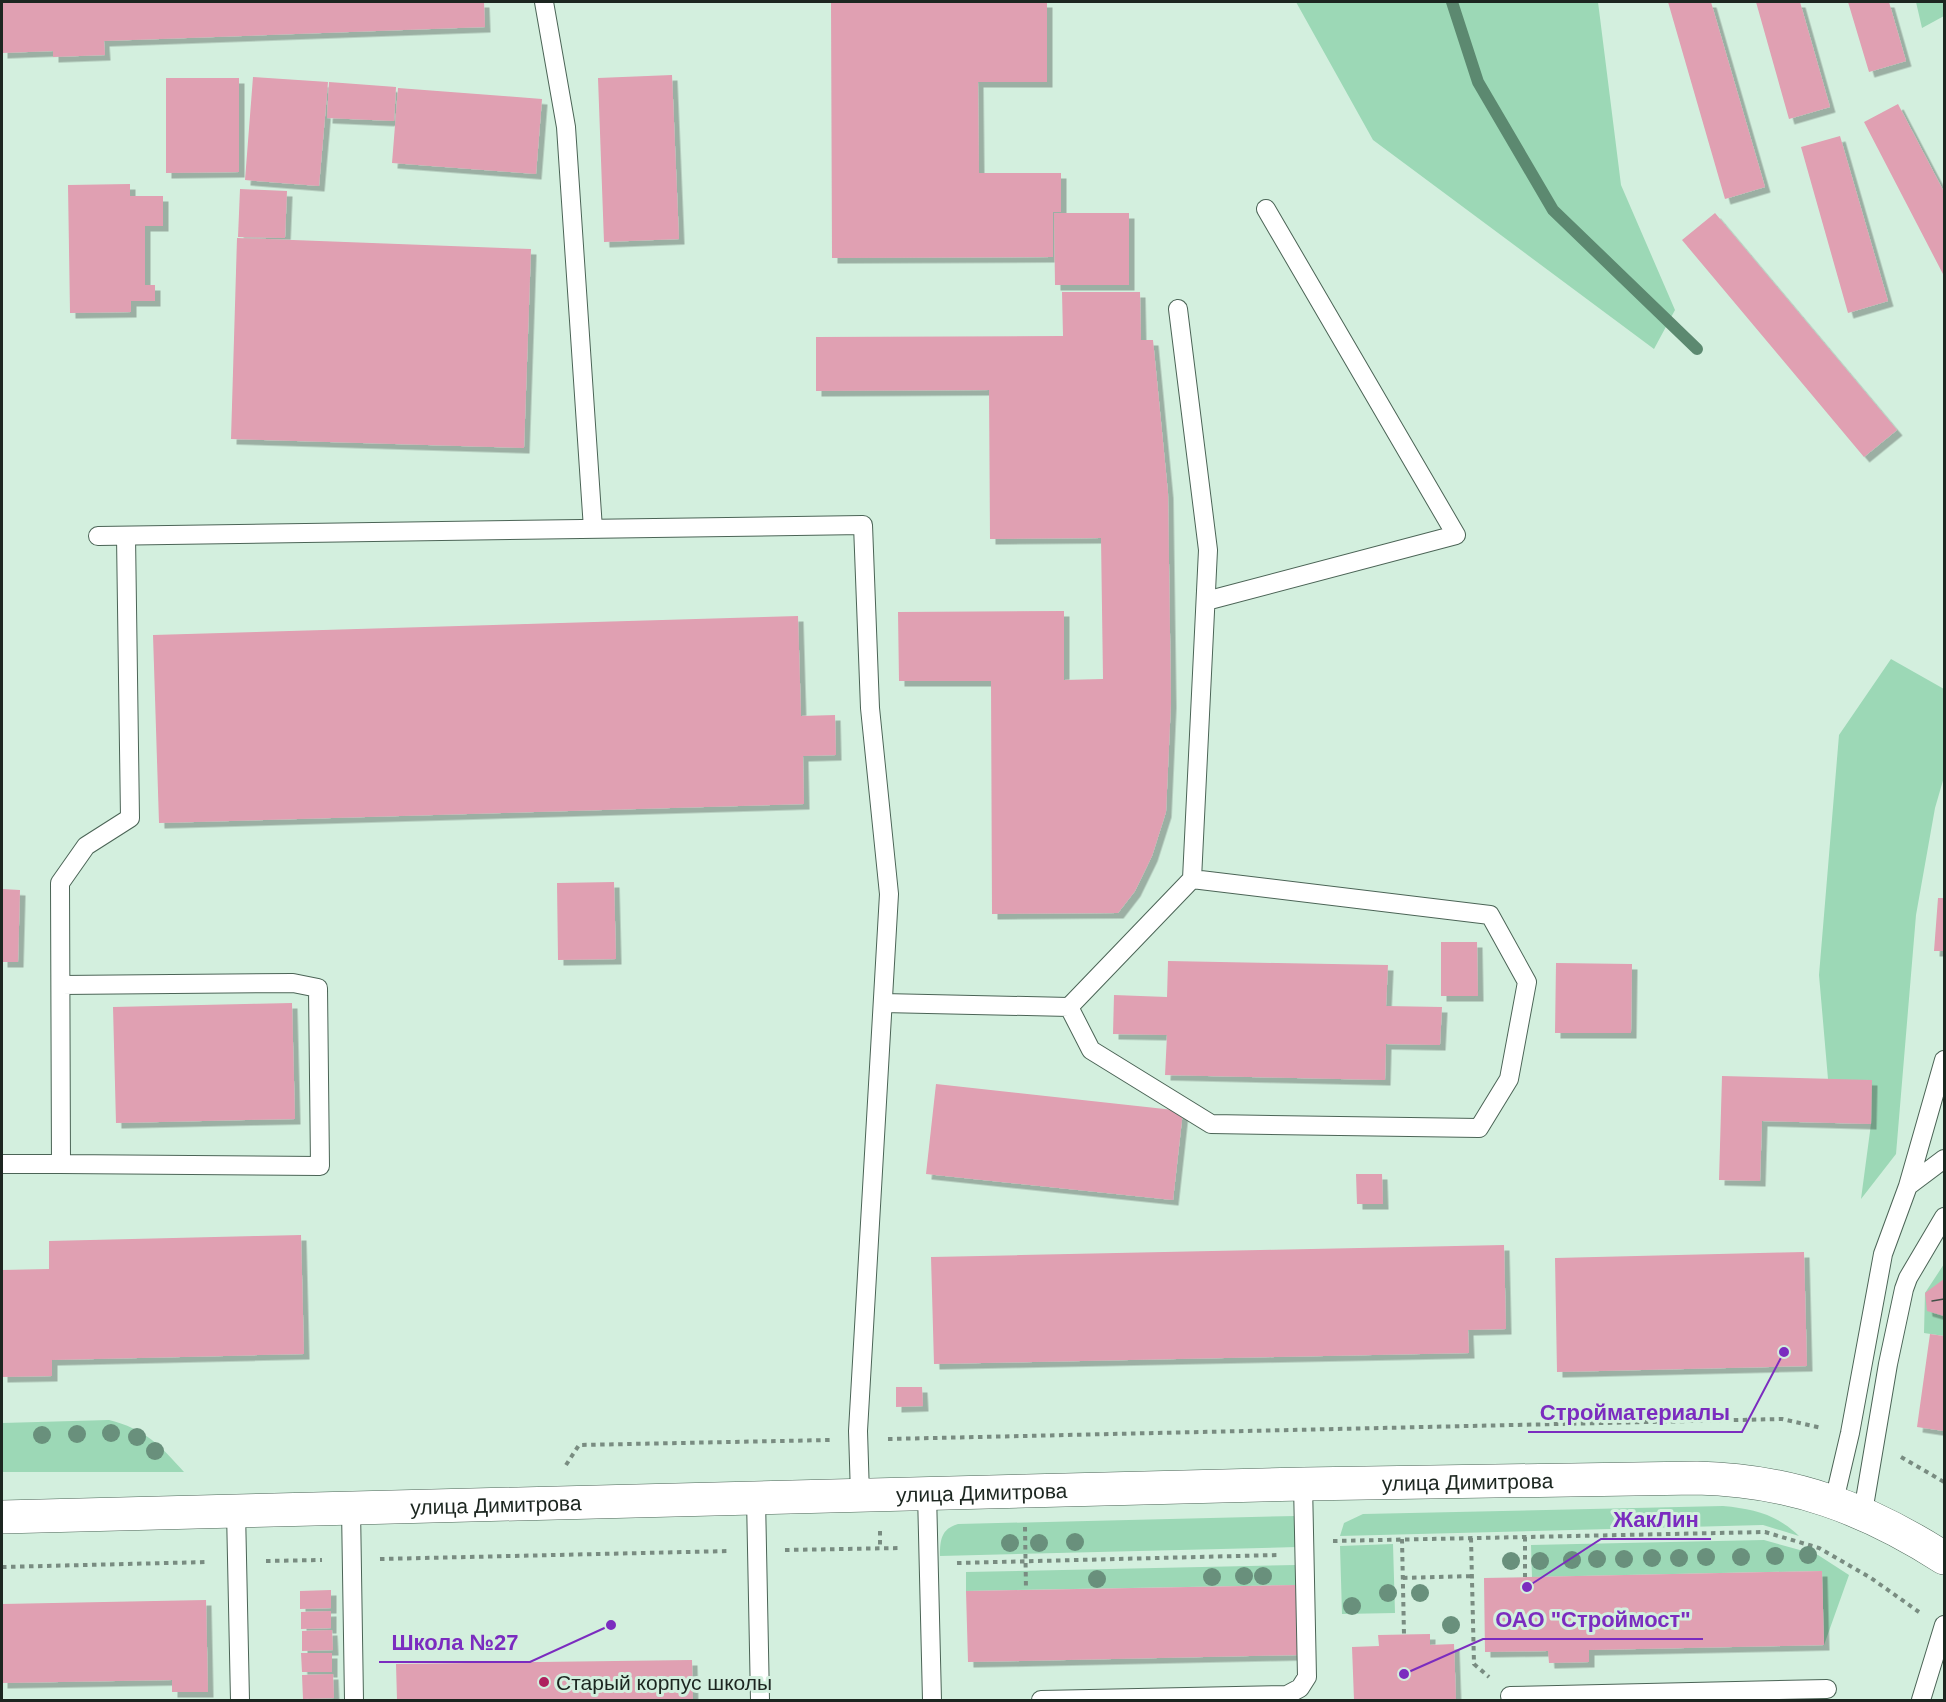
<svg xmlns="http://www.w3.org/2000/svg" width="1946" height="1702" viewBox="0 0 1946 1702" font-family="Helvetica,sans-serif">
	<defs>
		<filter id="shadow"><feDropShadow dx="5.5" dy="5.5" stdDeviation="0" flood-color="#0004"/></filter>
	</defs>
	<rect width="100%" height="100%" fill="#d3efde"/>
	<path fill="#9cd8b6" d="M1296 2H1598L1621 185 1675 310 1654 349 1373 140Z
		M1916 2H1944V16L1922 28Z
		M1891 659 1944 689V777L1935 808 1916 915 1896 1154 1861 1199 1871 1124 1828 1079 1819 975 1839 735Z
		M1944 1264V1336L1924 1333 1925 1293Z
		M109 1420C145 1429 160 1445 184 1472H2V1423Z
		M1723 1506C1754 1509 1776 1514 1799 1536L1763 1525 1340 1536 1344 1523 1363 1514Z
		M1296 1516 1297 1547 940 1556C940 1540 941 1529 958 1524Z
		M1764 1540 1818 1555 1849 1575 1824 1645 1822 1571 1532 1577 1531 1545Z
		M1393 1544 1395 1613 1342 1614 1340 1546Z
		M1296 1565 1297 1585 966 1591V1572Z"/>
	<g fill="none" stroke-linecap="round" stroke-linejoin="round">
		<path stroke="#5c8970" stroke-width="12" d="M1452 2 1478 82 1553 210 1697 349"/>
	</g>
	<path fill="#e0a0b2" filter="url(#shadow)" d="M2 2H484L485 27 104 41 105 55 53 57V51L2 53Z
		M831 2H1047V82H978L979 173H1061V212H1053V257L832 258Z
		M1668 2H1711L1765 187 1725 199Z
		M1756 2H1800L1830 107 1789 119Z
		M1848 2H1889L1906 61 1869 72Z
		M672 75 679 239 604 242 598 78Z
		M253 77 328 82 319 186 245 180Z
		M166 78H239V172L166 173Z
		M329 82 396 87 394 121 327 118Z
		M398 88 542 99 536 174 392 163Z
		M1898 104 1944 192V276L1864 122Z
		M1840 136 1888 301 1848 313 1801 147Z
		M130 184V196H163V226H145V285H155V301H131V312L70 313 68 185Z
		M240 189 287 191 285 238 238 237Z
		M1054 213H1129V285H1055Z
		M1715 213 1897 430 1864 457 1682 240Z
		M237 238 531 249 524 448 231 439Z
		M1062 292H1140L1141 340H1153L1168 493 1171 702 1166 812 1152 856 1135 891 1118 913 992 914 991 681H899L898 612 1064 611V680L1103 679 1101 538 990 539 989 390 816 391V337L1063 336Z
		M798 616 801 716 835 715 836 755 803 756 804 804 159 823 153 635Z
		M614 882 616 959 558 960 557 883Z
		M2 889 20 890 18 962H2Z
		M1938 898H1944V951H1934Z
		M1441 942H1477L1478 996H1441Z
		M1168 961 1388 965 1386 1006 1442 1007 1440 1045 1386 1044 1385 1080 1165 1075 1167 1035 1113 1034 1114 995 1167 997Z
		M1556 963 1632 964 1631 1033H1555Z
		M292 1003 295 1119 116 1123 113 1007Z
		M1722 1076 1872 1080 1871 1124 1762 1121 1760 1181 1719 1180Z
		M936 1084 1183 1111 1173 1200 926 1174Z
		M1356 1174H1382L1383 1204H1357Z
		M301 1235 304 1354 52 1360V1376L2 1377V1270L49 1269V1241Z
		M1504 1245 1506 1329 1468 1330 1469 1353 934 1364 931 1257Z
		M1804 1252 1807 1366 1557 1372 1555 1258Z
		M1944 1279V1316L1927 1311 1925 1293Z
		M1930 1334 1944 1336V1431L1917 1427Z
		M896 1387H922L923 1406 896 1407Z
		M1822 1571 1824 1645 1589 1650V1662L1549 1663 1548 1651 1485 1652 1484 1578Z
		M1297 1585 1298 1655 968 1662 966 1591Z
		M331 1590V1608L300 1609V1591Z
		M206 1600 208 1692H172V1680L2 1683V1604Z
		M331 1611V1628L301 1629V1612Z
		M332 1630 333 1650 302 1651V1631Z
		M1430 1634V1645L1454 1644 1456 1700H1354L1352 1647 1379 1646 1378 1635Z
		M301 1653H332V1672H302Z
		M692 1660 693 1700H397L396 1664Z
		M333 1674 334 1698 303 1699 302 1675Z"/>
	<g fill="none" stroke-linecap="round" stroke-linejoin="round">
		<defs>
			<path id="service" d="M544 2 566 127 593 529
				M1178 309 1208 550 1192 879
				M98 536 863 525 870 708 889 894 858 1431 860 1495
				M1206 601 1456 535 1266 209
				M61 985 293 983 318 988 320 1166 61 1164
				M883 1003 1069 1007 1192 879 1490 915 1527 982 1509 1079 1479 1128 1211 1124 1091 1050 1069 1007
				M2 1164H61L60 883 86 846 130 818 126 536
				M1908 1186 1944 1060
				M927 1493 932 1700
				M756 1498 760 1700
				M1834 1501 1850 1433 1883 1254 1908 1186 1944 1159
				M351 1508 354 1700
				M236 1511 240 1700
				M1863 1512 1888 1364 1904 1289 1908 1278 1944 1217
				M1510 1696 1827 1689
				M1041 1700 1287 1695 1300 1688 1307 1677 1303 1484
				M1921 1700 1944 1625"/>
			<g id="secondary">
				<path id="s1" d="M2 1517 1303 1484 1697 1478C1791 1480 1866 1508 1944 1558"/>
			</g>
		</defs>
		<use href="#service" stroke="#4b6456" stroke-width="20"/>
		<use href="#secondary" stroke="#4b6456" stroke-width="34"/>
		<path stroke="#798c81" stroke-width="4" stroke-dasharray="4.5 4.5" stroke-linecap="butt" d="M888 1439 1782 1419 1822 1428
			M1901 1457 1944 1482
			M566 1465 579 1445 830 1440
			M1025 1527 1026 1590
			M880 1531V1548
			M1525 1537V1577
			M1471 1538 1474 1664 1489 1677
			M1402 1539 1404 1635
			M1333 1541 1765 1532 1819 1548 1871 1578 1919 1612
			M785 1550 901 1548
			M380 1559 730 1551
			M266 1561 322 1560
			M957 1563 1277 1555
			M2 1567 208 1562
			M1403 1578 1472 1576"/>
		<use href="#service" stroke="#fff" stroke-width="18"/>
		<use href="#secondary" stroke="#fff" stroke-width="33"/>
		<path stroke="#435149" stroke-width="1.5" d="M1932 1301 1944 1299"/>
	</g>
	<g fill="#69907c">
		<circle cx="111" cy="1433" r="9"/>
		<circle cx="77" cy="1434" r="9"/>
		<circle cx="42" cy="1435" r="9"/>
		<circle cx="137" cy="1437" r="9"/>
		<circle cx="155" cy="1451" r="9"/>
		<circle cx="1075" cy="1542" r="9"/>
		<circle cx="1010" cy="1543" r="9"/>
		<circle cx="1039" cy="1543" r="9"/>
		<circle cx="1808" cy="1555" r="9"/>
		<circle cx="1775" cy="1556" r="9"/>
		<circle cx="1706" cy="1557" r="9"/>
		<circle cx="1741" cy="1557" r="9"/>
		<circle cx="1652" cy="1558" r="9"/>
		<circle cx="1679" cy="1558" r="9"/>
		<circle cx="1597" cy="1559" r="9"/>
		<circle cx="1624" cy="1559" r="9"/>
		<circle cx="1572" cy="1560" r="9"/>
		<circle cx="1511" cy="1561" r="9"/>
		<circle cx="1540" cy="1561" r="9"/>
		<circle cx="1244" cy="1576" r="9"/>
		<circle cx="1263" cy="1576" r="9"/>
		<circle cx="1212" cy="1577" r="9"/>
		<circle cx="1097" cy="1579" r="9"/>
		<circle cx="1388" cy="1593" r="9"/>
		<circle cx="1420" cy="1593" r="9"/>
		<circle cx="1352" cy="1606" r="9"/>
		<circle cx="1451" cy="1625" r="9"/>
	</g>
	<circle fill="#ae215e" stroke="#d3efde" stroke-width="2" cx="544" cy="1682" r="6"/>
	<g text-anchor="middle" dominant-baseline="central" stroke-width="6" stroke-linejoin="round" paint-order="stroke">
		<g font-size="21" fill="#1c2620" stroke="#d3efde">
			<text stroke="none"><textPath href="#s1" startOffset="1466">улица Димитрова</textPath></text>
			<text stroke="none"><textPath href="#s1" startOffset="980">улица Димитрова</textPath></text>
			<text stroke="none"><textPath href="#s1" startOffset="494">улица Димитрова</textPath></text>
		</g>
		<g font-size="21" fill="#1c2620" stroke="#d3efde" text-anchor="start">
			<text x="556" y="1682">Старый корпус школы</text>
		</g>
	</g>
	<path fill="none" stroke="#7b2cbf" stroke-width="2" d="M1784 1352L1742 1432H1528M1527 1587L1601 1539H1711M1404 1674L1483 1639H1703M611 1625L530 1662H379"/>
	<g fill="#7b2cbf" stroke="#d3efde" stroke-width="2">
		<circle cx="1784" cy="1352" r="6"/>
		<circle cx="1527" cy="1587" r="6"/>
		<circle cx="1404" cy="1674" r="6"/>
		<circle cx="611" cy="1625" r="6"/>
	</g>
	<g font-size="22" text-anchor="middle" font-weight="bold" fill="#7b2cbf" stroke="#d3efde" stroke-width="6" stroke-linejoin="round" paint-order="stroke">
		<text x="1635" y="1420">Стройматериалы</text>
		<text x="1656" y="1527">ЖакЛин</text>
		<text x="1593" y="1627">ОАО "Строймост"</text>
		<text x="455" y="1650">Школа №27</text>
	</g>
	<rect width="1946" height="1702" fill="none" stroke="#1c2620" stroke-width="6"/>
</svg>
